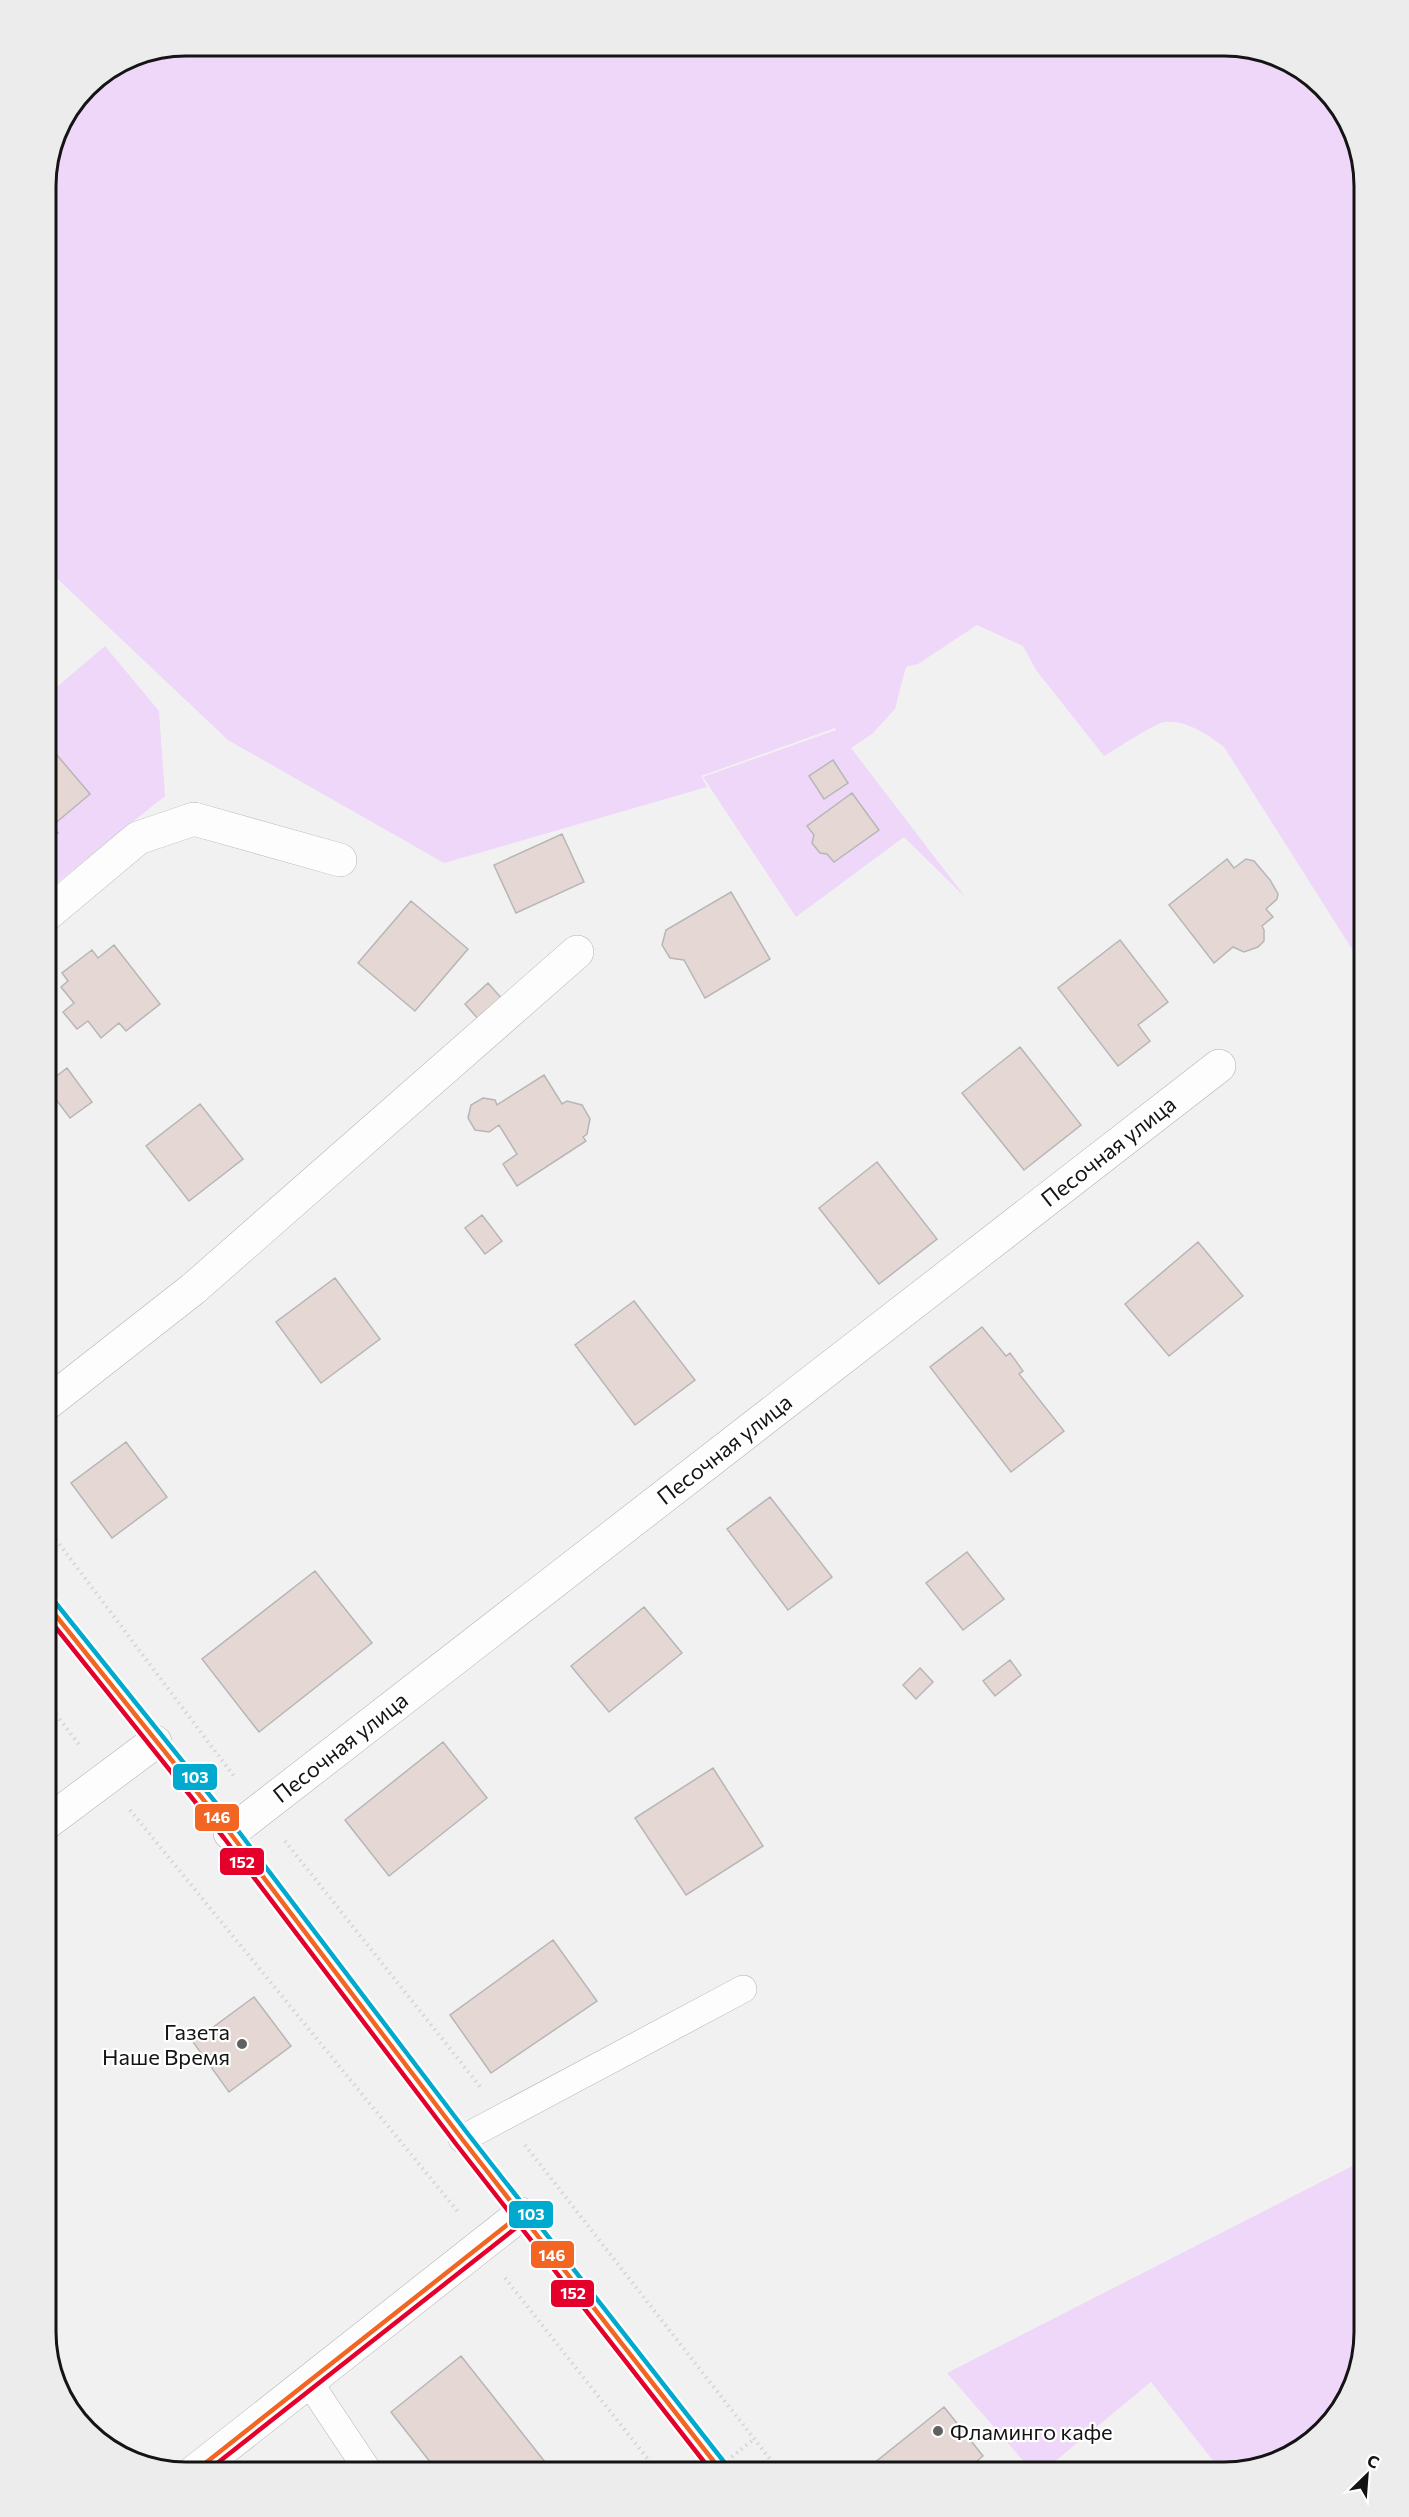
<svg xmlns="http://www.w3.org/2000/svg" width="1409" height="2517" viewBox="0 0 1409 2517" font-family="Commissioner,sans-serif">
	<rect width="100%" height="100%" fill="#f2f1f2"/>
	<path fill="#eed7f9" d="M185 45H1233L1302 69 1350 124 1364 185V968L1224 747C1208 735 1187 720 1165 722 1156 722 1115 750 1104 756L1036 670 1023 646 977 625 918 664 906 667 895 709 872 734 851 748 966 898 904 837 796 917 703 777 836 730 835 728 701 776 707 787 444 863 228 740 45 567V176L56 131 86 86 132 56Z
		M105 646 159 711 165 796 45 892V697Z
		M1364 2160V2332L1341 2409 1285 2458 1222 2472 1151 2382 1042 2472H1033L947 2373Z"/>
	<path fill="#e5d8d4" stroke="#b7b6b7" stroke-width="1.5" d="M45 741 90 794 52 826 58 833 45 844Z
		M833 760 848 783 824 799 809 776Z
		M852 793 879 830 834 862 827 854 820 853 812 843 814 835 807 826Z
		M562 834 584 882 516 913 494 865Z
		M1227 859 1234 868 1246 859 1254 861 1270 880 1278 894 1277 899 1266 909 1273 917 1262 926 1264 930V941L1258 947 1244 952 1233 947 1214 963 1169 905Z
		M731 892 770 959 705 998 684 960 670 958 662 945 666 930Z
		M411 901 468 949 415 1011 358 963Z
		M1120 940 1168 1002 1138 1025 1150 1041 1118 1066 1058 988Z
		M114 945 160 1004 126 1031 119 1023 101 1038 88 1021 77 1029 63 1012 74 1003 61 987 68 981 62 973 92 950 98 958Z
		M488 983 503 1000 480 1021 465 1004Z
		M1020 1047 1081 1125 1024 1170 962 1093Z
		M67 1068 92 1102 70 1118 45 1085Z
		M544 1075 562 1104 567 1101 582 1105 590 1119 587 1134 583 1137 586 1141 517 1186 503 1164 517 1154 499 1125 489 1132 475 1130 468 1118 471 1105 483 1098 495 1100 497 1105Z
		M200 1104 243 1159 189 1201 146 1146Z
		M877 1162 937 1239 879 1284 819 1208Z
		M482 1215 502 1241 485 1254 465 1228Z
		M1198 1242 1243 1296 1169 1356 1125 1304Z
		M335 1278 380 1339 321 1383 276 1322Z
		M634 1301 695 1380 635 1425 575 1345Z
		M982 1327 1006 1356 1010 1353 1023 1371 1019 1374 1064 1431 1011 1472 930 1367Z
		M126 1442 167 1497 112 1538 71 1483Z
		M770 1497 832 1577 788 1610 727 1529Z
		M967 1552 1004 1599 963 1630 926 1583Z
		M315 1571 372 1643 259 1732 202 1659Z
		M644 1607 682 1653 609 1712 571 1666Z
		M1010 1660 1021 1675 995 1696 983 1681Z
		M920 1668 933 1682 916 1699 903 1685Z
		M443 1742 487 1798 389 1876 345 1820Z
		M713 1768 763 1846 686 1895 635 1818Z
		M553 1940 597 2001 491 2073 450 2015Z
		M254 1997 291 2046 229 2092 193 2042Z
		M461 2356 553 2472H438L391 2412Z
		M944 2407 983 2456 964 2472H879L873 2464Z"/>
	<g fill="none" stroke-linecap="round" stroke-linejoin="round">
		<defs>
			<path id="service" d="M462 2139 743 1989
				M309 2382 369 2472"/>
			<path id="minor" d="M45 916 138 838 194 819 340 860
				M45 1405 193 1289 577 952
				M45 1824 155 1742
				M230 1833 1219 1066"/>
			<path id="tertiary" d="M194 2472 521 2214"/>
		</defs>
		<use href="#service" stroke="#b3b2b3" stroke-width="28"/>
		<use href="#minor" stroke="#b3b2b3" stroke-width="34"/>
		<use href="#tertiary" stroke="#b3b2b3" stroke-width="34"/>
		<path stroke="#d4d4d5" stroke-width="4" stroke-dasharray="1.5 4.5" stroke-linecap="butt" d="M45 1525 236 1779
			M45 1700 81 1747
			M130 1810 459 2213
			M285 1841 482 2089
			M525 2145 780 2472
			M505 2278 658 2472
			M713 2472 754 2439"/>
		<use href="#service" stroke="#fdfdfd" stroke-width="27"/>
		<use href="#minor" stroke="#fdfdfd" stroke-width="33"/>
		<use href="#tertiary" stroke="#fdfdfd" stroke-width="33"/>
		<defs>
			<path id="bus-1" d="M45 1602 230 1833 462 2139 722 2472
				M194 2472 521 2214"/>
			<path id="bus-2" d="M45 1614 224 1838 456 2144 712 2472
				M206 2472 526 2220"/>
			<path id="bus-3" d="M51 1597 236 1828 468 2134 728 2467"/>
		</defs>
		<use href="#bus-1" stroke="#fff" stroke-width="9"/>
		<use href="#bus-2" stroke="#fff" stroke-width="9"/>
		<use href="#bus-3" stroke="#fff" stroke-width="9"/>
		<use href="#bus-1" stroke="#f26522" stroke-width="4.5"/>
		<use href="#bus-2" stroke="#e4002b" stroke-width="4.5"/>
		<use href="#bus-3" stroke="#00a9ce" stroke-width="4.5"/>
	</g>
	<g fill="#626162" stroke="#fff" stroke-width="2">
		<circle cx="242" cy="2044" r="6"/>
		<circle cx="938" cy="2431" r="6"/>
	</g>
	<g text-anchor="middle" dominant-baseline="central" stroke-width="4.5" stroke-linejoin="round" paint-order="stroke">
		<g font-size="22" fill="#141415" stroke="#fff">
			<text transform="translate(1108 1151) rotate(-38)">Песочная улица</text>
			<text transform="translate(724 1449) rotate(-38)">Песочная улица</text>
			<text transform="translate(340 1747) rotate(-38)">Песочная улица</text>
		</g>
		<g font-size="22" fill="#141415" stroke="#fff" text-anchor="end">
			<text x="230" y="2031">Газета<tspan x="230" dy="25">Наше Время</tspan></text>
			<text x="950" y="2431" text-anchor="start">Фламинго кафе</text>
		</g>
	</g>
	<path d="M0 0H1409V2517H0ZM186 56H1224A130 130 0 0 1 1354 186V2332A130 130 0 0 1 1224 2462H186A130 130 0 0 1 56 2332V186A130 130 0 0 1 186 56Z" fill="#ececec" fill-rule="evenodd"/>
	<path fill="none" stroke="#141415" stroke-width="3" d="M186 56H1224A130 130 0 0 1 1354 186V2332A130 130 0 0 1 1224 2462H186A130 130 0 0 1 56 2332V186A130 130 0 0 1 186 56Z"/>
	<g stroke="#fff" stroke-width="2">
		<rect x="172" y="1763" width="46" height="28" rx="6" fill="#00a9ce"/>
		<rect x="194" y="1803" width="46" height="29" rx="6" fill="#f26522"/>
		<rect x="219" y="1847" width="46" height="29" rx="6" fill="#e4002b"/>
		<rect x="508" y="2200" width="46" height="29" rx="6" fill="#00a9ce"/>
		<rect x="530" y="2240" width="45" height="29" rx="6" fill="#f26522"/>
		<rect x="550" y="2279" width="45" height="29" rx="6" fill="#e4002b"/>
	</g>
	<g font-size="16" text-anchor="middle" font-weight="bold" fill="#fff">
		<text x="195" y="1783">103</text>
		<text x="217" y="1823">146</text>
		<text x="242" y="1868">152</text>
		<text x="531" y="2220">103</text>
		<text x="552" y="2261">146</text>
		<text x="573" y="2299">152</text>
	</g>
	<g transform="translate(1367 2475) rotate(25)" stroke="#ffffff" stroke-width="4.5" paint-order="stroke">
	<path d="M0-4.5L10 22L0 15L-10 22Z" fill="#141415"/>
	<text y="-9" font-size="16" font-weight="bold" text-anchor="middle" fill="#141415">С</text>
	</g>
</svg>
